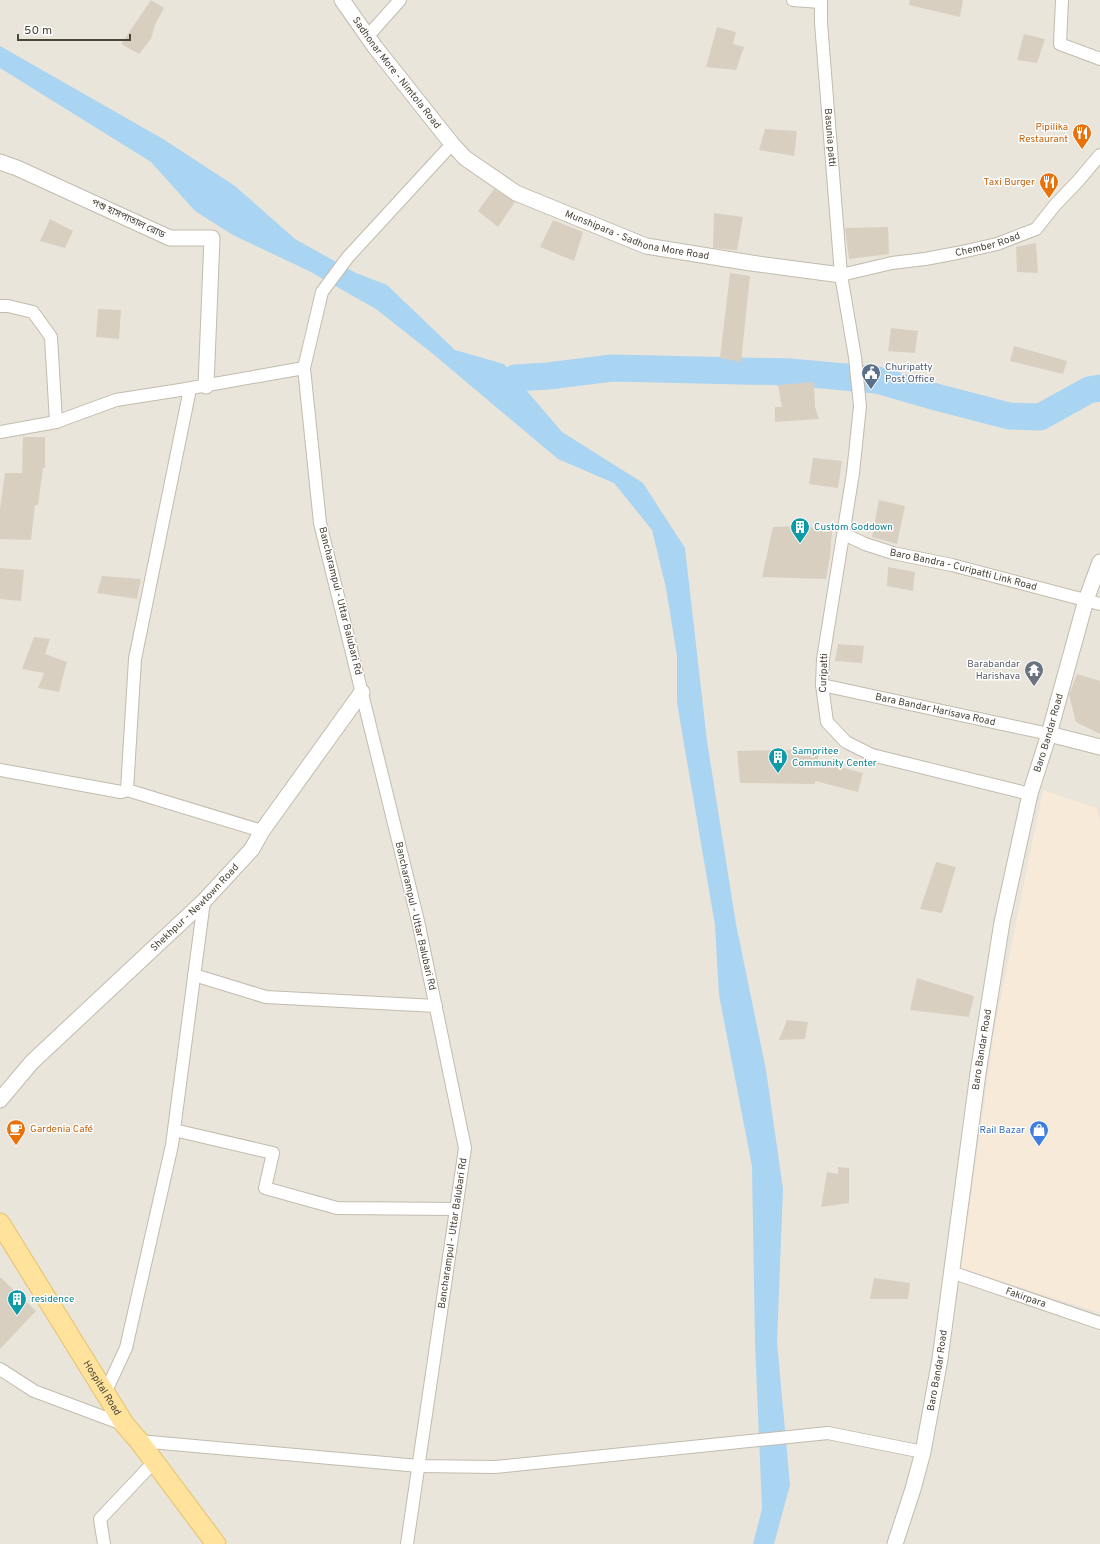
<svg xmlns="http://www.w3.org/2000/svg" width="1100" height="1544" viewBox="0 0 1100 1544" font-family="Overpass,'Noto Sans Bengali',sans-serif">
	<rect width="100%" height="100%" fill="#f6f3ec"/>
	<path fill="#eae5da" d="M0 0H1100V1544H0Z"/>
	<path fill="#f7ead8" d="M1043 790 1097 808 1100 821V1313L961 1268 995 1026Z"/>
	<path fill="#a9d4f2" d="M0 46 163 139 235 186 295 239 356 273 387 285 455 350 504 364 562 432 643 483 685 548 707 741 736 924 766 1070 783 1189 777 1342 790 1485 774 1544H753L762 1509 755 1342 752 1166 719 995 715 925 677 703V656L666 588 652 530 614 483 558 459 433 354 376 309 309 271 233 235 195 211 151 162 0 68Z"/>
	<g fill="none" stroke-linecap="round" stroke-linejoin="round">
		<path stroke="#a9d4f2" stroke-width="27" d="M515 378 548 376 612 368 790 372 877 380 936 397 1009 416 1040 417 1089 390 1100 388"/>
	</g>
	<path fill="#d8cfc1" d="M151 0 164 8 155 25 151 39 139 54 121 44Z
		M910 0H963L960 17 909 5Z
		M717 27 736 32 733 44 744 47 736 70 706 67Z
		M1024 34 1045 39 1037 63 1017 60Z
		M765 129 797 131 794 156 759 150Z
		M494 189 515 202 498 227 478 211Z
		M714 213 743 217 737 250 713 248Z
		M50 219 73 231 65 248 40 241Z
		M553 220 583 232 574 261 540 247Z
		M888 227 889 254 849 259 845 228Z
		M1036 243 1038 273 1017 272 1016 247Z
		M730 273 750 276 741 362 720 358Z
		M98 309 121 310 119 339 96 337Z
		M891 328 918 331 915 353 888 351Z
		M1014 346 1067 361 1063 374 1010 361Z
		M814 382 815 407 819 419 775 422V407H782L778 385Z
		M23 437H45V468H43L38 505H35L31 540 0 539V509L5 473H22Z
		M813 458 842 461 838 488 809 484Z
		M879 500 905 506 897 544 872 537Z
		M799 526 832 530 830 557 826 579 762 577 773 527Z
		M888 567 915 572 913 591 887 586Z
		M0 568 24 570 21 601 0 599Z
		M102 576 141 579 137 599 97 593Z
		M34 637 50 639 45 654 67 662 59 692 38 688 44 673 22 669Z
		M838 644 864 646 862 663 835 661Z
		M1077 674 1100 681V734L1076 722 1069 695Z
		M819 749 818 761 863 773 858 792 815 781V784L740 783 737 751Z
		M936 862 956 867 942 913 920 909Z
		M917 978 974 996 969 1017 910 1010Z
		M787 1020 808 1022 805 1039 779 1040Z
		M838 1167 849 1168V1203L821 1207 827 1172 838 1174Z
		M0 1277 36 1311 0 1349Z
		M874 1278 910 1283 908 1299H870Z"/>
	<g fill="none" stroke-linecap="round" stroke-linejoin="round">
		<defs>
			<g id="minor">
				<path d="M793 0 821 2"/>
				<path id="s1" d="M821 0V23L841 275 855 357 860 406 853 473 823 659 822 685 827 722 846 742 872 755 1030 794"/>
				<path d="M1062 0 1060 44 1100 59"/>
				<path d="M367 37 400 0"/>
				<path id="s2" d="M841 275 892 263 925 259 957 253 997 244 1036 229 1055 205 1078 181 1100 155"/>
				<path d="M0 306H8L33 312 51 337 56 422"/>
				<path d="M190 389 135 659 127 790 262 831"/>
				<path d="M0 432 56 422 116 400 180 390 304 368"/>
				<path id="s3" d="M844 534 865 544 893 553 952 565 1100 604"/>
				<path id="s4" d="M822 685 1049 734"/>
				<path d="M0 770 121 792 127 790"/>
				<path d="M194 975 266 997 436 1006"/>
				<path d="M174 1130 273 1153 265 1188 337 1208 456 1209"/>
				<path id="s5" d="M951 1272 1100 1323"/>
				<path d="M0 1369 34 1391 125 1425"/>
				<path d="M105 1393 126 1348 172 1145 204 901"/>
				<path d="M139 1441 419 1466 495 1467 828 1433 923 1452"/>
				<path d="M104 1544 100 1519 154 1462"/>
				<path id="s6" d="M407 1544 465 1148 418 921 320 523 304 368 322 292 348 257 452 144"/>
			</g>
			<g id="tertiary">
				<path id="s7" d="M342 0 375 47 452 144 465 158 516 193 646 246 751 263 841 275"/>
				<path d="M0 162 17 168 170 238H212L206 386"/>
				<path d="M1049 734 1100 747"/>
				<path id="s8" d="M0 1100 32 1062 204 901 252 849 262 831 362 692"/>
				<path id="s9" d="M895 1544 913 1489 923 1452 940 1359 978 1073 1002 922 1030 794 1049 734 1086 600 1100 562"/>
			</g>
			<g id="primary">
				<path id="s10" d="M0 1223 125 1425 139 1441 216 1544"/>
			</g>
		</defs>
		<use href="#minor" stroke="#c2bbae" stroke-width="14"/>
		<use href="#tertiary" stroke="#c2bbae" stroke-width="17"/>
		<use href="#primary" stroke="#e6c16a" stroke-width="21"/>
		<use href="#minor" stroke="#fff" stroke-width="12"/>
		<use href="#tertiary" stroke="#fff" stroke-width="15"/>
		<use href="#primary" stroke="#ffe39c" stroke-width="19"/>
	</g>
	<defs>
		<symbol id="restaurant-pin" viewBox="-11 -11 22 30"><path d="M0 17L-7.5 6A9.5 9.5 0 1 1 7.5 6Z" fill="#e8710a" stroke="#fff"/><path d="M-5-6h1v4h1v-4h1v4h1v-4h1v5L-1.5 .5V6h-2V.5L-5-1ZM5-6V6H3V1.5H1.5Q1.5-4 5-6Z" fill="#fff"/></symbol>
		<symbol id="civic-pin" viewBox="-11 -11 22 30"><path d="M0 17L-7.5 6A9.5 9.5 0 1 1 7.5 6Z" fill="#5c6f8a" stroke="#fff"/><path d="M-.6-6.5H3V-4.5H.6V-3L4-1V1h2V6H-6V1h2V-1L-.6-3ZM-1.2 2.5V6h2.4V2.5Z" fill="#fff"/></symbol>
		<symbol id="building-pin" viewBox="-11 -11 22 30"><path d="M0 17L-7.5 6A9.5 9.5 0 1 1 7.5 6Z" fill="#0f9aa8" stroke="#fff"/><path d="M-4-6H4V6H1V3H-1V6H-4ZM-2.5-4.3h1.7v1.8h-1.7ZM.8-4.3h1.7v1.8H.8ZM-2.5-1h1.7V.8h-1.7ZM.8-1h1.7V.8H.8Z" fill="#fff"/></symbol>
		<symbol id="temple-pin" viewBox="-11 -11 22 30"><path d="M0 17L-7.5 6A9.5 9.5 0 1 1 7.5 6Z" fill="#6b7280" stroke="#fff"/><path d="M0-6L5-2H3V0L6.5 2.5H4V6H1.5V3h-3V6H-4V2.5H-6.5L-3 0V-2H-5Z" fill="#fff"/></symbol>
		<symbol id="cafe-pin" viewBox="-11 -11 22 30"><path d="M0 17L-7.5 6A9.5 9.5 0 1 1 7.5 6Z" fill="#e8710a" stroke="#fff"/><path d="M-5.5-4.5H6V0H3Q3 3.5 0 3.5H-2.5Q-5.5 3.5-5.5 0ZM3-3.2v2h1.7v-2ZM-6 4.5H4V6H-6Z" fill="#fff"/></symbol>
		<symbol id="shop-pin" viewBox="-11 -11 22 30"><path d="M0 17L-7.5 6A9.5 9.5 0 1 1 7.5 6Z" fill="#3f7fe0" stroke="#fff"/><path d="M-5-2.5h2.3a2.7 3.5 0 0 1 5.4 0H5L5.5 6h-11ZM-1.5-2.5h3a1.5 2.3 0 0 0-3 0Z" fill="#fff"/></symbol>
	</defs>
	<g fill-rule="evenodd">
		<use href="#restaurant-pin" x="1071" y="122" width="22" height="30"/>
		<use href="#restaurant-pin" x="1038" y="171" width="22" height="30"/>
		<use href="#civic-pin" x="860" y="362" width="22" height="30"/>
		<use href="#building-pin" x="789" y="516" width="22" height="30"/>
		<use href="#temple-pin" x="1023" y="659" width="22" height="30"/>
		<use href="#building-pin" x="767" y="746" width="22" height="30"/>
		<use href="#cafe-pin" x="5" y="1118" width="22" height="30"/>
		<use href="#shop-pin" x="1028" y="1119" width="22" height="30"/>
		<use href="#building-pin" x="6" y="1288" width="22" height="30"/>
	</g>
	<g text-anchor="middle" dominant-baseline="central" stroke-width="3" stroke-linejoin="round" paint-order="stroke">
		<g font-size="10" fill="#4b4439" stroke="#fff">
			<text stroke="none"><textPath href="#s7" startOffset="91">Sadhonar More - Nimtola Road</textPath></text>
			<text stroke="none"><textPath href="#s1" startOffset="138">Basunia patti</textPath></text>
			<text transform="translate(128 219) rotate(25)">পশু হাসপাতাল রোড</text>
			<text stroke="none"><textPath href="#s7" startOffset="391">Munshipara - Sadhona More Road</textPath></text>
			<text stroke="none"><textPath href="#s2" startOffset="150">Chember Road</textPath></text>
			<text stroke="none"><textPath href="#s3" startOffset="125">Baro Bandra - Curipatti Link Road</textPath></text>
			<text transform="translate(340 601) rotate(76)">Bancharampul - Uttar Balubari Rd</text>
			<text transform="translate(824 673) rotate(-88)">Curipatti</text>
			<text stroke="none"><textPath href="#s4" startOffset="116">Bara Bandar Harisava Road</textPath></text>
			<text stroke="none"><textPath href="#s9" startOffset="827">Baro Bandar Road</textPath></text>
			<text stroke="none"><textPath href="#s8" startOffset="274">Shekhpur - Newtown Road</textPath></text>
			<text transform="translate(415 916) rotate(77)">Bancharampul - Uttar Balubari Rd</text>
			<text stroke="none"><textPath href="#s9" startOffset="503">Baro Bandar Road</textPath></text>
			<text stroke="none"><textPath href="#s6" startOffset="314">Bancharampul - Uttar Balubari Rd</textPath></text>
			<text stroke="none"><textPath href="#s5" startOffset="79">Fakirpara</textPath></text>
			<text stroke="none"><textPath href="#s9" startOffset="179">Baro Bandar Road</textPath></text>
			<text stroke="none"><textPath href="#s10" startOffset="194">Hospital Road</textPath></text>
		</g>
		<g font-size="10" fill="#c56008" stroke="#fff" text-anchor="end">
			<text x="1068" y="127">Pipilika<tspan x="1068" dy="12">Restaurant</tspan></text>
			<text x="1035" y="182">Taxi Burger</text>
			<text x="30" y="1129" text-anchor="start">Gardenia Café</text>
		</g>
		<g font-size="10" fill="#4e5e75" stroke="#fff" text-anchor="start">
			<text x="885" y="367">Churipatty<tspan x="885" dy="12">Post Office</tspan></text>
		</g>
		<g font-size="10" fill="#0d838f" stroke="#fff" text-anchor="start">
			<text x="814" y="527">Custom Goddown</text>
			<text x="792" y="751">Sampritee<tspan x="792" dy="12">Community Center</tspan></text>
			<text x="31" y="1299">residence</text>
		</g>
		<g font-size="10" fill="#5b616d" stroke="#fff" text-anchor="end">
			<text x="1020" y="664">Barabandar<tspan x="1020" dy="12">Harishava</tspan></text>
		</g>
		<g font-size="10" fill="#366cbe" stroke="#fff" text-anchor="end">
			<text x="1025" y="1130">Rail Bazar</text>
		</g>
	</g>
	<path d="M18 34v6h112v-6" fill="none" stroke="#4b4439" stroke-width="2"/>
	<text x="24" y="34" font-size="12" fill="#4b4439" stroke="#ffffff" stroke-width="3" paint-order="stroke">50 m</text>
</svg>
